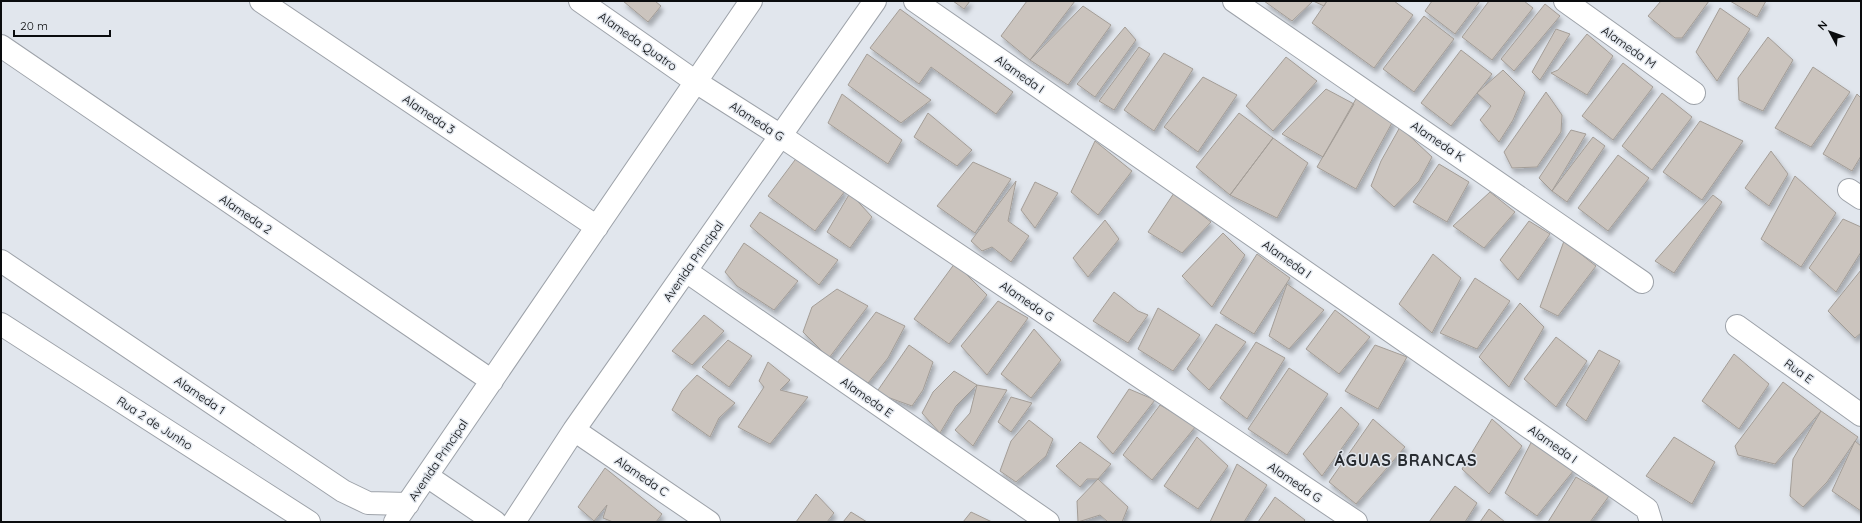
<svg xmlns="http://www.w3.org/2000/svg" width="1862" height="523" viewBox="0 0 1862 523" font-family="Quicksand,sans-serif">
	<defs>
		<filter id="shadow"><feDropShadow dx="2.5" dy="4.5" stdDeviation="2" flood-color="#0004"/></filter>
	</defs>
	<rect width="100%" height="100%" fill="#e1e6ed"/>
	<path fill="#cbc4be" stroke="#a39d97" filter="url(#shadow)" d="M623 1H655L661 6 648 22Z
		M953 1H970L964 9Z
		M1027 1H1075L1030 60 1001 36Z
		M1264 1H1327L1324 6 1313 1 1292 21Z
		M1327 1H1394L1413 15 1374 68 1312 23Z
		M1432 1H1480L1455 34 1425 11Z
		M1489 1H1524L1533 8 1492 60 1462 37Z
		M1661 1H1709L1682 38H1675L1648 16Z
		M1730 1H1766L1757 17Z
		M1545 4 1560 16 1514 71 1501 59Z
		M1083 6 1111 25 1068 85 1030 60Z
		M1720 8 1750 29 1717 81 1696 52Z
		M900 9 1013 92 996 114 931 67 919 84 870 48Z
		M1424 16 1454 39 1414 92 1383 69Z
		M1125 27 1136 40 1095 97 1077 84Z
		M1556 29 1570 34 1540 80 1532 72Z
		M1587 34 1613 56 1587 95 1551 73 1558 70Z
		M1768 37 1793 60 1763 111 1739 100 1738 78Z
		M1139 47 1150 54 1114 110 1099 101Z
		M1461 50 1492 74 1451 126 1421 103Z
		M1164 53 1193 69 1154 131 1124 110Z
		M867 54 931 100 901 123 848 85Z
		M1286 57 1317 81 1273 131 1246 106Z
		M1623 63 1653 87 1613 140 1582 116Z
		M1813 67 1850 92 1811 147 1775 128Z
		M1503 70 1525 92 1513 120 1499 142 1480 120 1491 106 1477 93Z
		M1203 77 1237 95 1198 152 1164 127Z
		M1326 89 1354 104 1323 157 1282 134Z
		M1546 92 1562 115 1561 132 1537 167 1512 168 1504 152Z
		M1662 93 1692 117 1652 170 1622 146Z
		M842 94 902 140 888 164 828 123Z
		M1857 94 1861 98V156L1852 171 1823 154Z
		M1357 97 1393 121 1356 189 1317 167Z
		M928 113 972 150 957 166 914 137Z
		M1239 113 1273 138 1230 195 1196 167Z
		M1700 121 1743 141 1702 200 1663 172Z
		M1400 127 1432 157 1419 181 1394 207 1371 186 1381 161Z
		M1571 130 1586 134 1552 191 1539 178Z
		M1593 137 1605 146 1567 202 1552 191Z
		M1273 138 1308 163 1277 218 1230 195Z
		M1095 141 1132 171 1098 215 1071 192Z
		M1771 151 1788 174 1769 206 1745 188Z
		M1618 155 1649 178 1608 231 1578 208Z
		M798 156 845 191 815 231 768 196Z
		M973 162 1011 179 975 233 937 206Z
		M1439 164 1469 182 1447 222 1413 202Z
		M1795 176 1836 213 1801 267 1761 239Z
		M1016 181 1008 221 1029 236 1011 262 992 247 982 251 971 241Z
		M1035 182 1058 193 1035 228 1021 210Z
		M1490 192 1515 212 1484 248 1453 226Z
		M850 193 872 217 850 248 827 232Z
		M1174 193 1211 222 1182 253 1148 232Z
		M1713 195 1722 202 1674 273 1655 261Z
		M760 212 838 260 819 285 750 226Z
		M1843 219 1861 227V252L1836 292 1809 268Z
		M1105 220 1119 239 1088 277 1073 258Z
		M1529 221 1550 234 1518 280 1500 260Z
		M1223 233 1245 255 1212 307 1182 276Z
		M1564 241 1596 266 1558 316 1540 307Z
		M744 243 798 281 774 310 737 286 725 272Z
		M1257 254 1290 278 1254 334 1220 313Z
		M1433 254 1461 278 1432 333 1399 304Z
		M955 263 987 295 949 344 914 319Z
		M1861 270V333L1855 338 1828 311Z
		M1475 278 1510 301 1477 349 1440 333Z
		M1287 284 1324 310 1289 349 1269 336Z
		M837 289 868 306 829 358 803 332 812 307Z
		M1114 292 1138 311 1148 315 1128 343 1093 321Z
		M998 301 1028 318 987 375 961 346Z
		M1520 303 1544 327 1509 387 1479 357Z
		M1158 308 1200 335 1173 371 1138 349Z
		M1335 310 1370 337 1339 374 1306 349Z
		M876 312 905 326 888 358 868 383 837 363Z
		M704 315 724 331 692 365 672 351Z
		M1216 324 1246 342 1209 390 1187 369Z
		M1034 329 1061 360 1031 398 1001 374Z
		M1556 337 1587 361 1556 407 1524 379Z
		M728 340 752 356 729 387 702 367Z
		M1256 342 1285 358 1247 419 1220 398Z
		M909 345 933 362 923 390 912 406 876 393Z
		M1375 345 1407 357 1378 409 1345 391Z
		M1599 350 1620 361 1586 421 1566 405Z
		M1734 354 1769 384 1739 429 1702 401Z
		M768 362 790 380 780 390 808 397 770 444 738 427 764 387 759 381Z
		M1289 368 1328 394 1287 455 1248 429Z
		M954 371 977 385 956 406 940 433 922 413 933 392Z
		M697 375 735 403 719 418 710 437 672 410 682 391Z
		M1783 382 1821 411 1775 464 1738 455 1735 446Z
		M977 385 1007 390 973 446 955 430 970 413Z
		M1129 389 1155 400 1113 454 1097 437Z
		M1011 397 1032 403 1011 432 998 422Z
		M1160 405 1196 426 1152 480 1123 455Z
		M1341 407 1359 424 1322 476 1303 454Z
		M1821 411 1858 437 1827 482 1803 507 1790 496 1793 459Z
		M1373 419 1405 447 1356 504 1329 482Z
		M1492 419 1522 446 1489 494 1462 469Z
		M1029 420 1053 439 1046 456 1016 482 1000 471 1011 441Z
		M1197 437 1228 466 1198 509 1164 486Z
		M1534 437 1574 470 1537 516 1505 493Z
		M1674 437 1715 462 1692 504 1646 476Z
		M1855 441 1861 446V511L1832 491Z
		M1080 442 1111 464 1098 479H1087L1080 487 1056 466Z
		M1237 464 1267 485 1244 522H1210Z
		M605 468 662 514 656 522H613L603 518 607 505 594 521 578 507Z
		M1576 477 1609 496 1590 522H1548Z
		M1098 479 1128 507 1122 522H1108L1100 515 1078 522 1077 501Z
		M1455 486 1477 503 1465 522H1429Z
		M816 494 834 513 827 522H796Z
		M1275 497 1305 520 1303 522H1258Z
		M1489 509 1505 522H1480Z
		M851 512 867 522H843Z
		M971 512 992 522H963Z"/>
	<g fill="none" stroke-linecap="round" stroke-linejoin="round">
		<defs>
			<path id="minor" d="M261 1 597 227
				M580 1 696 82 781 136 1356 522
				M915 1 1647 509 1651 522
				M1234 1 1642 282
				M1565 1 1694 93
				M1 46 492 381
				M1849 190 1861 198
				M1 261 343 491 368 503 408 504
				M686 271 1048 522
				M1 324 309 522
				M1737 326 1861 415
				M574 430 709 522
				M427 476 495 522
				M395 522 751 1
				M514 522 574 430 875 1"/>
		</defs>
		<use href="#minor" stroke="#9da2a9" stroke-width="24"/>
		<use href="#minor" stroke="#fff" stroke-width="22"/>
	</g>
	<g text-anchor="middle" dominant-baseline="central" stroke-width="3" stroke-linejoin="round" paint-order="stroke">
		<g font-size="12" fill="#0a0c0e" stroke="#e1e6ed">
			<text transform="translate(638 41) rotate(35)">Alameda Quatro</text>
			<text transform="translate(1629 47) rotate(35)">Alameda M</text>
			<text transform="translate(1020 74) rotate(35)">Alameda I</text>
			<text transform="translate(429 114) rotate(34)">Alameda 3</text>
			<text transform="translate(757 121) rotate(33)">Alameda G</text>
			<text transform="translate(1438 141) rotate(34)">Alameda K</text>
			<text transform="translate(246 214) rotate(34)">Alameda 2</text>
			<text transform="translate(1287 259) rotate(35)">Alameda I</text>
			<text transform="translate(693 261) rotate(-55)">Avenida Principal</text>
			<text transform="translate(1027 301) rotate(34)">Alameda G</text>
			<text transform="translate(1799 371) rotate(36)">Rua E</text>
			<text transform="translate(200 395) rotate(34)">Alameda 1</text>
			<text transform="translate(867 397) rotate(35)">Alameda E</text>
			<text transform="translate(155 423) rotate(33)">Rua 2 de Junho</text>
			<text transform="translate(1553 444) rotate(35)">Alameda I</text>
			<text transform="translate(438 460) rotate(-56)">Avenida Principal</text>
			<text transform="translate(642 476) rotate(34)">Alameda C</text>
			<text transform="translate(1295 482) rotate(34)">Alameda G</text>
		</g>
		<g font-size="16" font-weight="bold" letter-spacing="1" fill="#292d32" stroke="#e1e6ed">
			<text x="1406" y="460">ÁGUAS BRANCAS</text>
		</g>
	</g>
	<rect width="1862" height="523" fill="none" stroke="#0a0c0e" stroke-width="4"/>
	<g transform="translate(1830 32) rotate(311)" stroke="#e1e6ed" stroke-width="3" paint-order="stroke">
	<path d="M0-3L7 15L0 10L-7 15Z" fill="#0a0c0e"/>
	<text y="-6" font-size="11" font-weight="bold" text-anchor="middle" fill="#0a0c0e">N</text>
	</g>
	<path d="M14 30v6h96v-6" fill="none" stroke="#0a0c0e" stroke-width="2"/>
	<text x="20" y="30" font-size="12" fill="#0a0c0e" stroke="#e1e6ed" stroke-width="3" paint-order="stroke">20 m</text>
</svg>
